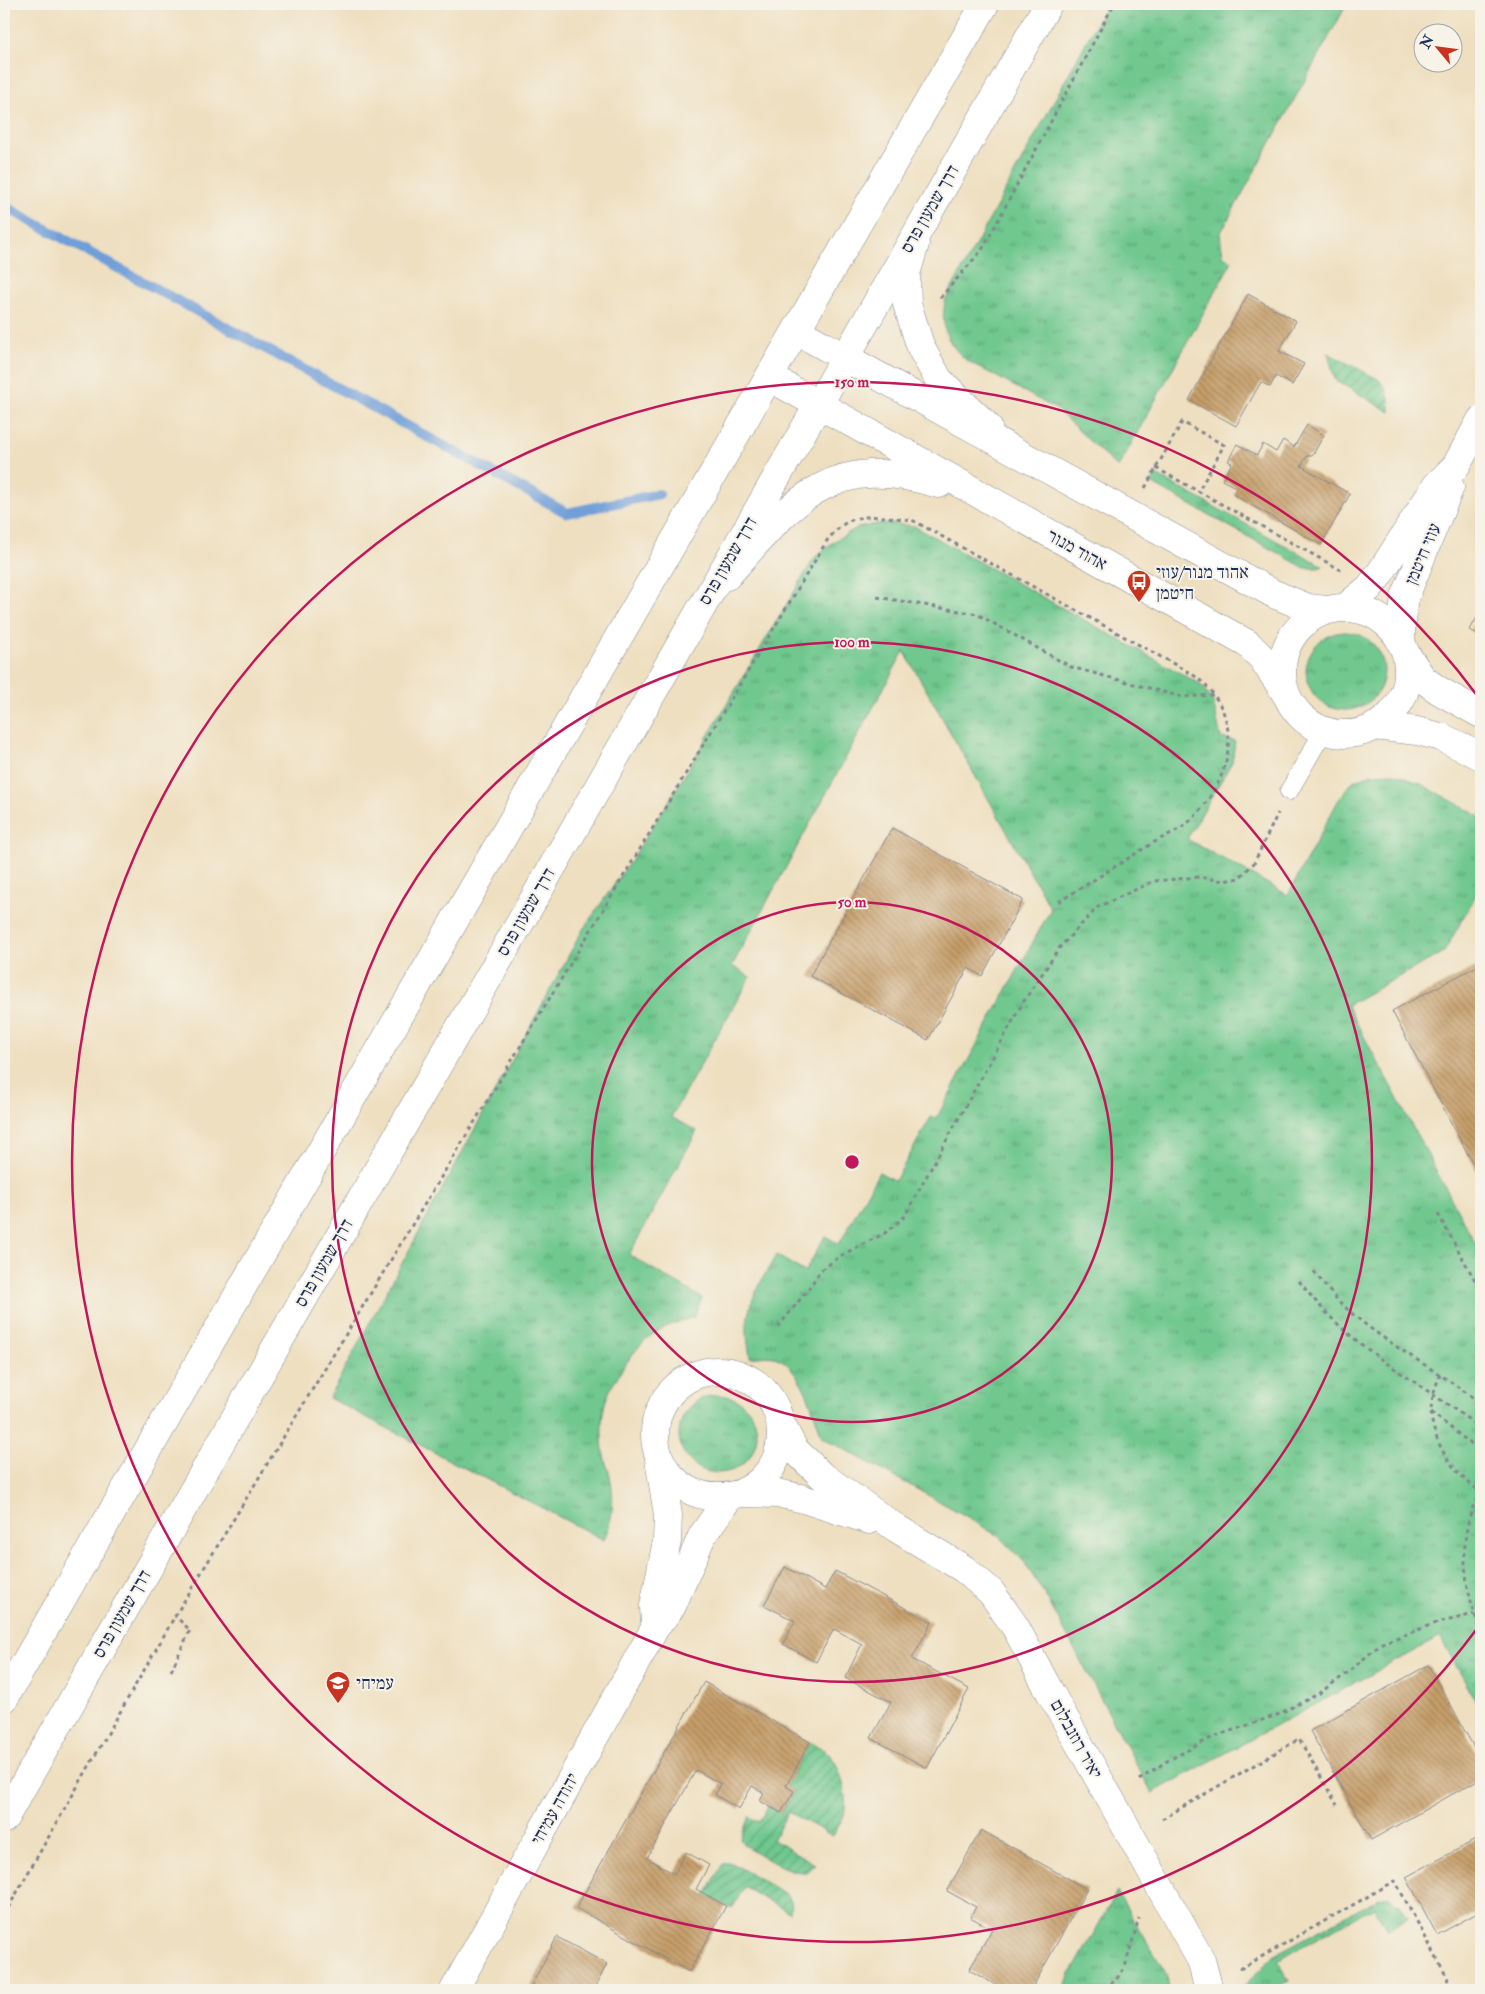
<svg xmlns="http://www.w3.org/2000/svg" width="1485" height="1994" viewBox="0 0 1485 1994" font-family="'IM FELL Double Pica','Frank Ruhl Libre',serif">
	<defs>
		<pattern id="grass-tufts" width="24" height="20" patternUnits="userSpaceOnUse" patternTransform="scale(1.25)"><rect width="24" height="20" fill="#70c88e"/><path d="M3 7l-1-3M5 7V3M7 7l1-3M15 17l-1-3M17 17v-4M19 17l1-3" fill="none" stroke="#5ba377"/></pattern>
		<pattern id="garden-furrows" width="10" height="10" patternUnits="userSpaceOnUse" patternTransform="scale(1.25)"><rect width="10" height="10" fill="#70c88e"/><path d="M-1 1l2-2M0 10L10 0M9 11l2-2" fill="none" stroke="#5ba377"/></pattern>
		<pattern id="building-back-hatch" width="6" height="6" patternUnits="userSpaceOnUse" patternTransform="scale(1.25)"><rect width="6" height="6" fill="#c69e69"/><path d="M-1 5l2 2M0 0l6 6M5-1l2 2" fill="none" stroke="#a0815a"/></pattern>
	</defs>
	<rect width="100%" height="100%" fill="#f7f3e8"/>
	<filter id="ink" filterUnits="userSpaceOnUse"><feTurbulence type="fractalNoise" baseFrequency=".02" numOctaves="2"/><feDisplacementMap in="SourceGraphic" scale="10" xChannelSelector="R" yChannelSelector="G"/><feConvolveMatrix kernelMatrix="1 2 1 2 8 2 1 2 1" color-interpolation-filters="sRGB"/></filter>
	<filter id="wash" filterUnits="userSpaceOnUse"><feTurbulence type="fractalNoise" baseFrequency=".0096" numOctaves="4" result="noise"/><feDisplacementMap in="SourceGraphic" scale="20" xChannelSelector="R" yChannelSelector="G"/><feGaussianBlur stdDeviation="1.12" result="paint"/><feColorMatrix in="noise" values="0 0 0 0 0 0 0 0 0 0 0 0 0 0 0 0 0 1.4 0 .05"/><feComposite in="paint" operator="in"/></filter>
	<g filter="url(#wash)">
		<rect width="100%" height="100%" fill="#eedfc0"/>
		<path fill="url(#grass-tufts)" stroke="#467c76" d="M1107 4H1347L1220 234 1223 256 1232 261 1118 468 1056 409 966 360C946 342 941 328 945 301Z
			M1156 475 1323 566 1318 568H1305L1151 483Z
			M883 523 914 526 1200 684 1213 702 1221 738 1235 741 1232 762 1187 839 1288 895 1338 801 1353 781 1372 774 1393 773 1419 783 1481 817V886L1444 952 1347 1005 1481 1254V1710L1440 1637 1152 1793 1044 1593 1024 1562 999 1537 966 1516 822 1437C815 1415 801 1366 777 1358 769 1355 759 1357 750 1358 749 1349 747 1340 747 1331 746 1302 763 1279 776 1255L805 1272 825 1236 839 1244 879 1172 895 1181 931 1117 936 1119 1051 909 904 651 732 966 750 977 671 1117 697 1131 629 1255 702 1298 694 1317C678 1322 662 1327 649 1337 634 1349 612 1382 606 1400 601 1415 601 1435 603 1450 604 1459 608 1468 610 1476 615 1500 613 1518 604 1540L329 1398 582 931 634 856 669 801 815 557 836 540 857 528Z
			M1306 671a39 39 0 1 1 78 0a39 39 0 1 1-78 0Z
			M679 1434a39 39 0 1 1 78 0a39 39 0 1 1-78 0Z
			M1117 1892 1167 1975 1169 1990H1062Z
			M1387 1896 1401 1905 1408 1918 1387 1930 1374 1907 1277 1960 1289 1982 1273 1990H1247L1246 1986 1250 1980 1272 1956 1379 1898Z"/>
		<path fill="url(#garden-furrows)" stroke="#467c76" d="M1328 353 1378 379C1388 388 1390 399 1390 412L1335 380Z
			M810 1742C817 1746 825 1749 830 1755 842 1768 848 1798 844 1815 842 1822 836 1829 833 1836L788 1812 773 1840 815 1864 806 1872C785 1873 762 1855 744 1845L740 1839 749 1817 759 1822 768 1806 781 1813 794 1792 786 1786Z
			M726 1863H732L787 1895 792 1906 789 1912 744 1887 732 1909 706 1895 722 1865Z"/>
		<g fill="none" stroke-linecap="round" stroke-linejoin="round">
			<path stroke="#709ed8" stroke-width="10" d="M4 206 567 513 659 494"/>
		</g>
		<g id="blocks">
			<path fill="url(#building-back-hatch)" d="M1248 294 1296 321 1279 351 1304 364 1292 385 1276 376 1270 387 1261 382 1236 426 1189 400Z
				M1307 425 1324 435 1312 456H1307L1301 466 1350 494 1321 545 1234 495 1237 488 1222 480 1232 463 1228 461 1237 444 1257 455 1263 444 1276 452 1283 440 1294 447Z
				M1481 610V636L1470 630Z
				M892 828 1023 900 982 976 968 968 928 1040 810 976Z
				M1481 964V1179L1392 1011Z
				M785 1567 825 1589 835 1571 932 1622 912 1659 969 1689 927 1768 871 1738 891 1702 845 1678 862 1644 834 1629 816 1662 783 1644 795 1621 764 1605Z
				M1428 1665 1481 1760V1778L1371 1840 1310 1731Z
				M704 1682 810 1742 786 1786 794 1791 781 1813 760 1801 764 1793 752 1786 739 1809 715 1795 721 1784 696 1770 647 1858 674 1874 686 1852 709 1865 696 1889 726 1906 689 1972 576 1908Z
				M981 1830 1087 1889 1031 1990H1005L969 1970 992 1929 970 1917 976 1907 947 1891Z
				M1481 1837V1911L1437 1935 1406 1877Z
				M557 1937 607 1964 594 1989 596 1990H529Z"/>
		</g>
	</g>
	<g filter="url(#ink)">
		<use href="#blocks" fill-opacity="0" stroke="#84878f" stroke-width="1"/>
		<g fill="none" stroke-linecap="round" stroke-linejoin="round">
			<defs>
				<path id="service" d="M1289 791 1324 730"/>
				<path id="minor" d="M915 244 906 274 907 304 921 348 939 380 988 427
					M797 331 1274 594 1308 608 1326 610
					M769 377 1248 644 1262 658 1286 694
					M727 576C793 501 830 451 939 484
					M1346 607 1369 588 1379 575 1436 486 1456 466 1481 420
					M1282 671a63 63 0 1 1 126 0a63 63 0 1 1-126 0Z
					M1401 643V629L1405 597 1450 487
					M1406 654 1423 679 1438 690 1481 714
					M1375 726 1417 731 1441 737 1481 756
					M655 1434a63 63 0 1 1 126 0a63 63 0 1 1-126 0Z
					M780 1422 794 1449 821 1475 896 1528 964 1569 991 1592 1016 1628 1051 1694 1201 1960 1209 1990
					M741 1493 781 1494 800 1498 869 1520
					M655 1627 654 1606 667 1541 668 1515 659 1459
					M454 1990 655 1628 672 1606 702 1536 730 1496"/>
				<path id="tertiary" d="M4 1699 985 4
					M4 1819 805 428 1048 4"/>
			</defs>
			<use href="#service" stroke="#84878f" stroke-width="19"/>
			<use href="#minor" stroke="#84878f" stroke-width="29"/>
			<use href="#tertiary" stroke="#84878f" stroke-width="29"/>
			<path stroke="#84878f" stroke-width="3" stroke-dasharray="4 4" stroke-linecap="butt" d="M4 20 11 4
				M940 298 982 250 1114 4
				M1156 468 1341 570
				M1145 488 1182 422 1224 445 1198 492
				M877 597 977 614 1071 667 1182 697 1213 695
				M1438 1214 1481 1291
				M1314 1271C1355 1332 1425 1359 1481 1404
				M1299 1281C1316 1303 1335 1323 1357 1341 1397 1373 1442 1398 1481 1429
				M778 1327 809 1288 821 1270 842 1255 885 1233 904 1217 1022 1004 1060 947 1098 907 1154 881 1199 877 1224 881 1239 878 1254 863 1278 813
				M1440 1374C1436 1386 1431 1400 1431 1412 1433 1445 1455 1475 1481 1492
				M1431 1412 1481 1452
				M1481 1491C1455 1533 1464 1589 1481 1632
				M171 1671 190 1630 175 1616
				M1139 1780 1167 1761 1213 1737 1277 1715 1318 1694 1346 1674 1382 1643 1434 1624 1474 1614
				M1162 1819 1299 1739 1337 1805
				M4 1915 175 1616 828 539C834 533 841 525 849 521 867 513 893 518 912 520L1192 674C1246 712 1235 776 1192 819 1182 829 1165 836 1153 843 1120 863 1088 884 1055 904
				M1240 1969 1395 1881 1448 1979 1442 1990
				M1105 1990 1118 1977 1125 1967 1139 1918"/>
			<use href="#service" stroke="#fff" stroke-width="18"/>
			<use href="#minor" stroke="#fff" stroke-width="28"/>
			<use href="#tertiary" stroke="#fff" stroke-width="28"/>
		</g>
	</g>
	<g fill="none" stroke="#c2185b" stroke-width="2.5">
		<circle cx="852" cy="1162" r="260"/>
		<circle cx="852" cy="1162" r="520"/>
		<path d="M1479 1626A780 780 0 1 1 1479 698"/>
	</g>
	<defs>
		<symbol id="bus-pin" viewBox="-11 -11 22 30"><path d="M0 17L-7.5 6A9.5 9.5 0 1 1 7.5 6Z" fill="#c8321e" stroke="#f7f3e8"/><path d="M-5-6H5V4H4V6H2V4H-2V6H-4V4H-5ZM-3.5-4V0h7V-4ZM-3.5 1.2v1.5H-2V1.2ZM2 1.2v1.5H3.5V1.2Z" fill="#fff"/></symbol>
		<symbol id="school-pin" viewBox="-11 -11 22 30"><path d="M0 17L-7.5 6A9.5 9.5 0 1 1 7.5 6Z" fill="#c8321e" stroke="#f7f3e8"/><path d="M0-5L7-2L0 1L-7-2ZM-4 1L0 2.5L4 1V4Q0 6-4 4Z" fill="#fff"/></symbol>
	</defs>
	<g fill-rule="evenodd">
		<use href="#bus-pin" x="1125" y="568" width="28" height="38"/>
		<use href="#school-pin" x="324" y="1669" width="28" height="38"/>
	</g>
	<g text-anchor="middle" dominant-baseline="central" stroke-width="4" stroke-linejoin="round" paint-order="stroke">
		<g font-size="18" fill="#1b2f5e" stroke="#f7f3e8">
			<text transform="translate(930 209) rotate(-60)">דרך שמעון פרס</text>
			<text transform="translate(1077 550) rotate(29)">אהוד מנור</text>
			<text transform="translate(1423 554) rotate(-67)">עוזי חיטמן</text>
			<text transform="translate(728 561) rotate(-60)">דרך שמעון פרס</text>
			<text transform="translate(526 912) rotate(-60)">דרך שמעון פרס</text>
			<text transform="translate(324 1263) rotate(-60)">דרך שמעון פרס</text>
			<text transform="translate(122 1614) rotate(-60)">דרך שמעון פרס</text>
			<text transform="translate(1076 1739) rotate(61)">יאיר רוזנבלום</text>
			<text transform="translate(555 1809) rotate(-61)">יהודה עמיחי</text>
		</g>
		<g font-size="18" fill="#1b2f5e" stroke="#f7f3e8" text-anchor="start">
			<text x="1156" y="572">אהוד מנור/עוזי<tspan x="1156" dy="21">חיטמן</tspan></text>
			<text x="356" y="1683">עמיחי</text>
		</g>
	</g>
	<circle cx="852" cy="1162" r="8" fill="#c2185b" stroke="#f7f3e8" stroke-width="2.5"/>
	<g font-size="15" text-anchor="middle" font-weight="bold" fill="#c2185b" stroke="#f7f3e8" stroke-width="4" stroke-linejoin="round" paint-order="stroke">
		<text x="852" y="387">150 m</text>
		<text x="852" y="647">100 m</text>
		<text x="852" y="907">50 m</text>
	</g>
	<rect width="1485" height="1994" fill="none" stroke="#f7f3e8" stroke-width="20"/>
	<g transform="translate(1438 48) rotate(299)"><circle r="24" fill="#f7f3e8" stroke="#9fa5b1"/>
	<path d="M0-4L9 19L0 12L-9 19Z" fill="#c8321e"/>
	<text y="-8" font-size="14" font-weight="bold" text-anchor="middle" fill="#1b2f5e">N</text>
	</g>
</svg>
